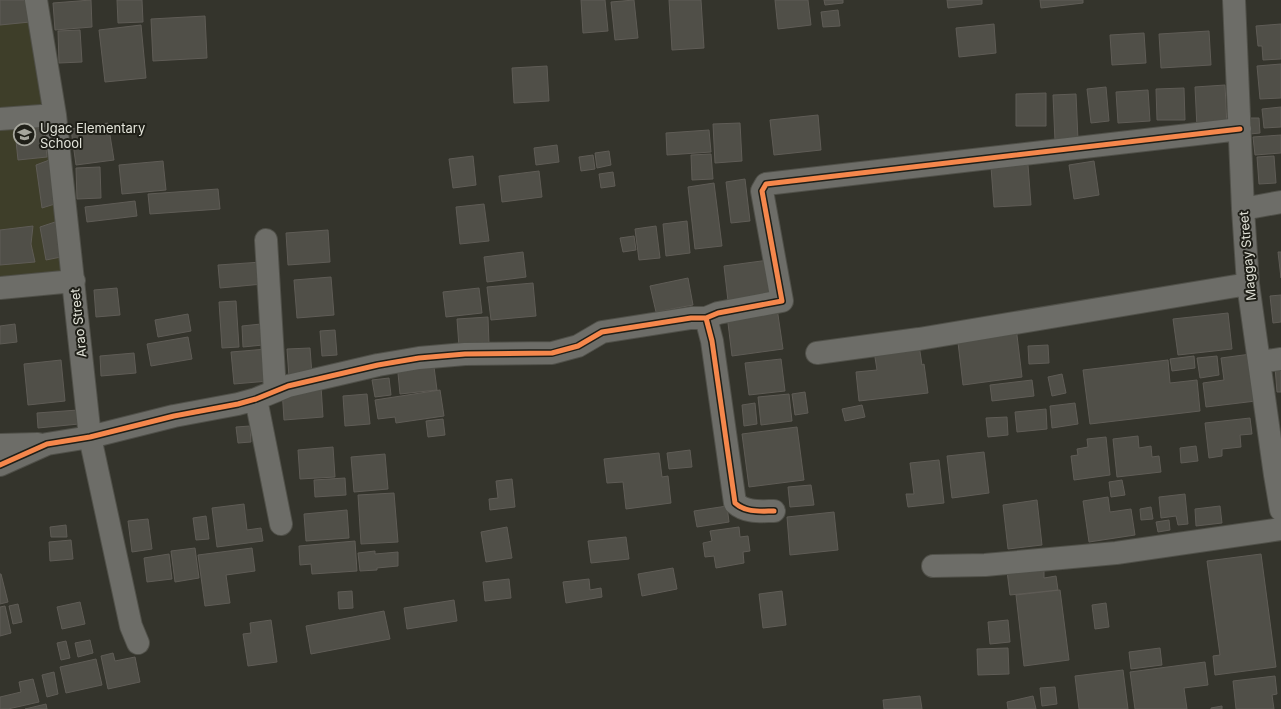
<svg xmlns="http://www.w3.org/2000/svg" width="1281" height="709" viewBox="0 0 1281 709" font-family="Inter,sans-serif">
	<rect width="100%" height="100%" fill="#34342c"/>
	<path fill="#3e3e29" d="M0 0H31L68 271 0 279Z"/>
	<path fill="#504f48" stroke="#5f5c56" d="M0 0H26L30 22 0 25Z
		M91 0 92 27 55 30 53 3Z
		M117 0H142L143 22 118 23Z
		M581 0H605L608 31 583 33Z
		M634 0 638 38 615 40 611 2Z
		M669 0H701L704 48 672 50Z
		M775 0H808L811 25 778 29Z
		M824 0H843V3L825 5Z
		M947 0H982V4L948 8Z
		M1040 0H1083V3L1041 8Z
		M838 10 840 26 823 27 821 12Z
		M205 16 207 58 153 61 151 19Z
		M994 24 996 53 959 57 956 28Z
		M1281 24V59L1263 60 1262 46H1258L1256 26Z
		M141 25 146 78 105 82 99 30Z
		M80 30 82 62 59 63 58 31Z
		M1209 31 1211 65 1161 68 1159 34Z
		M1144 33 1146 63 1112 65 1110 35Z
		M1281 64V98L1260 99 1257 66Z
		M547 66 549 101 514 103 512 68Z
		M1225 85 1227 127 1197 128 1195 87Z
		M1106 87 1109 121 1091 123 1087 89Z
		M1184 88 1185 120H1157L1156 89Z
		M1148 90 1150 121 1118 123 1116 92Z
		M1046 93V126H1016V94Z
		M1076 94 1078 140 1055 141 1053 95Z
		M1281 107V127L1264 128 1262 109Z
		M818 115 821 150 774 155 770 120Z
		M1249 118H1259L1260 133 1250 134Z
		M108 123 114 160 76 165 71 129Z
		M740 123 742 161 715 163 713 124Z
		M44 128 47 157 18 160 15 131Z
		M709 130 711 152 667 155 666 133Z
		M1281 135V153L1255 155 1253 137Z
		M557 145 559 162 536 165 534 148Z
		M609 151 611 165 597 168 595 153Z
		M711 154 713 179 692 180 691 155Z
		M593 155 595 169 581 171 579 157Z
		M473 156 476 185 453 188 449 159Z
		M1274 156 1276 183 1259 184 1257 157Z
		M52 159 58 203 42 208 36 165Z
		M163 161 166 190 122 194 119 165Z
		M1094 161 1099 195 1074 199 1069 165Z
		M1028 165 1031 205 994 207 991 167Z
		M100 167 101 198 77 199 76 168Z
		M539 171 542 197 502 202 499 176Z
		M613 172 615 186 601 188 599 174Z
		M745 179 750 221 731 223 726 182Z
		M714 183 722 246 695 249 688 187Z
		M218 189 220 209 150 214 148 194Z
		M135 201 137 216 87 222 85 207Z
		M484 204 489 241 460 244 456 207Z
		M687 221 690 253 666 256 663 224Z
		M55 222 61 257 46 260 40 227Z
		M33 226 31 244 35 262 0 265V230Z
		M656 226 660 258 639 260 635 229Z
		M328 230 330 262 288 265 286 233Z
		M634 236 636 250 623 252 620 238Z
		M523 252 526 277 487 282 484 257Z
		M1278 252H1281V278Z
		M769 260 773 295 728 301 724 266Z
		M262 262 263 284 220 288 218 265Z
		M331 277 334 315 297 318 294 280Z
		M688 278 693 305 656 312 650 286Z
		M533 283 536 316 491 320 487 287Z
		M117 288 120 315 96 317 94 290Z
		M479 288 482 313 446 317 443 292Z
		M1281 295V322L1273 323 1270 296Z
		M236 301 239 347 222 348 219 302Z
		M777 308 783 349 732 356 727 315Z
		M1228 313 1232 349 1178 355 1173 319Z
		M188 314 191 331 158 337 155 320Z
		M488 317 489 344 459 347 457 319Z
		M15 324 17 342 0 344V326Z
		M261 324 263 345 243 347 242 326Z
		M1016 327 1022 377 963 385 957 334Z
		M335 330 337 355 322 356 320 331Z
		M188 337 192 359 151 366 147 344Z
		M919 345 922 365 924 364 928 393 859 401 856 372 877 370 874 351Z
		M1048 345 1049 363 1029 364 1028 346Z
		M310 348 312 375 289 377 287 349Z
		M267 349 269 381 234 384 231 352Z
		M134 353 136 373 101 376 100 356Z
		M1251 354 1256 401 1206 407 1203 383 1224 380 1221 358Z
		M1194 356 1195 368 1172 371 1170 359Z
		M1217 356 1219 375 1200 378 1197 358Z
		M433 359 437 390 400 394 397 363Z
		M781 359 785 391 749 395 745 363Z
		M61 360 65 401 28 405 24 364Z
		M1168 360 1170 383 1197 380 1200 411 1090 424 1083 370Z
		M1281 366V392H1277L1275 367Z
		M1062 374 1066 393 1052 396 1048 377Z
		M389 378 391 395 375 397 372 380Z
		M1032 380 1034 396 992 401 990 385Z
		M321 386 323 417 284 420 282 389Z
		M440 390 444 416 396 423 395 417 378 419 375 400Z
		M805 392 808 413 795 415 792 394Z
		M367 394 370 424 345 426 343 396Z
		M789 394 792 421 761 425 758 397Z
		M755 403 757 424 744 426 742 405Z
		M1075 403 1078 424 1052 428 1050 406Z
		M862 405 865 417 845 421 842 409Z
		M1046 409 1047 429 1017 432 1015 412Z
		M78 410 79 424 38 428 37 413Z
		M1007 417 1008 435 988 437 986 418Z
		M1250 418 1252 434 1240 435 1241 447 1222 449V456L1209 458 1205 423Z
		M443 419 445 435 428 437 426 421Z
		M250 426 251 442 238 443 236 427Z
		M797 427 804 480 749 487 742 434Z
		M1138 436 1139 448 1151 446 1152 457 1159 456 1161 472 1117 477 1113 439Z
		M1106 437 1110 475 1074 480 1071 456 1078 455 1077 449 1088 447 1087 439Z
		M1196 446 1198 461 1181 463 1180 448Z
		M333 447 335 477 300 479 298 450Z
		M690 450 692 467 669 469 667 453Z
		M984 452 989 493 952 498 947 456Z
		M659 453 662 477 668 476 671 503 626 509 623 482 607 483 604 459Z
		M385 454 388 489 354 492 351 457Z
		M939 460 944 503 908 507 906 494H914L910 463Z
		M345 478 346 495 315 497 314 480Z
		M512 479 515 507 490 510 489 499 498 498 496 481Z
		M1122 480 1125 495 1111 497 1109 482Z
		M811 485 814 505 790 507 788 487Z
		M394 493 398 542 361 544 358 495Z
		M1185 494 1188 524 1178 525 1176 516 1161 518 1159 497Z
		M1108 497 1110 512 1131 509 1135 535 1089 542 1083 501Z
		M1037 500 1042 545 1008 549 1003 505Z
		M244 504 247 530 261 528 263 541 217 547 212 508Z
		M727 506 729 522 697 527 694 511Z
		M1220 506 1222 523 1196 526 1195 509Z
		M1151 507 1153 519 1141 520 1140 509Z
		M347 510 349 538 306 541 304 514Z
		M834 512 838 550 790 555 787 517Z
		M206 516 209 539 196 540 193 518Z
		M148 519 152 549 132 552 128 521Z
		M1169 520 1170 530 1158 532 1156 522Z
		M66 525 67 537H51L50 527Z
		M507 527 512 558 486 562 481 532Z
		M739 527 740 537 748 536 750 551 743 552 744 563 716 568 714 556 705 557 703 543 712 541 710 531Z
		M626 537 629 559 591 563 588 541Z
		M71 540 73 559 50 561 49 542Z
		M355 541 357 571 312 574 311 564 300 565 299 546Z
		M195 548 199 578 175 582 171 551Z
		M252 548 255 571 226 575 230 603 205 606 198 555Z
		M375 551V554L398 552V566L377 568V570L360 571 358 553Z
		M169 554 172 579 147 582 144 558Z
		M1261 554 1276 667 1215 675 1213 656 1220 655 1207 561Z
		M1044 567V578L1056 576 1058 590 1010 595 1007 571Z
		M673 568 677 589 642 596 638 574Z
		M0 574H1L8 602 0 604Z
		M509 579 511 598 485 601 483 582Z
		M589 579 590 590 601 588 602 597 566 603 563 582Z
		M1060 590 1069 660 1024 666 1016 595Z
		M352 591 353 608 339 609 338 592Z
		M782 591 786 625 763 628 759 594Z
		M454 600 457 621 407 629 404 608Z
		M80 602 85 624 62 629 57 607Z
		M1106 603 1109 627 1095 629 1092 605Z
		M18 604 22 622 13 624 9 606Z
		M5 606 11 633 0 636V607Z
		M384 611 390 639 311 654 306 626Z
		M271 620 277 662 248 666 243 634 251 633 250 623Z
		M1008 620 1010 642 990 644 988 622Z
		M90 640 93 653 78 657 75 643Z
		M66 641 70 658 61 660 57 643Z
		M1008 648 1009 674 978 675 977 649Z
		M1160 648 1162 665 1131 669 1129 652Z
		M113 653 115 661 135 657 140 682 108 689 101 656Z
		M96 659 102 685 66 693 60 667Z
		M1205 662 1208 685 1184 688 1187 709H1135L1130 672Z
		M1123 670 1128 709H1079L1075 676Z
		M54 672 58 694 47 697 42 675Z
		M1275 676 1277 694 1272 695 1274 709H1236L1233 681Z
		M33 679 39 702 8 709H0V697L21 692 19 682Z
		M1055 687 1057 704 1042 706 1040 688Z
		M920 696 922 709H884L883 700Z
		M1033 696 1036 709H1008L1007 702Z
		M46 704 47 709H25Z
		M1222 706V709H1211V708Z"/>
	<g fill="none" stroke-linecap="round" stroke-linejoin="round">
		<defs>
			<path id="minor" d="M36 0 55 115 90 437 131 626 138 643
				M1234 0 1243 209 1248 284 1275 475 1281 510
				M0 119 55 115
				M1243 209 1281 202
				M266 240 275 391
				M0 288 74 281
				M706 318 718 313 782 301 762 191 766 184 1240 129
				M817 353 919 339 1248 284
				M1259 362 1281 359
				M256 399 281 524
				M0 445 38 444
				M0 465 47 444 90 437 174 416 238 404 256 399 288 386 378 365 419 358 465 354 552 353 578 346 602 332 691 318H706L712 341 735 503C746 513 761 511 774 511
				M933 566 985 565 1116 553 1281 529"/>
		</defs>
		<use href="#minor" stroke="#505049" stroke-width="24"/>
		<use href="#minor" stroke="#6d6d68" stroke-width="22"/>
		<defs>
			<path id="cycleway" d="M706 318 718 313 782 301 762 191 766 184 1240 129
				M0 465 47 444 90 437 174 416 238 404 256 399 288 386 378 365 419 358 465 354 552 353 578 346 602 332 691 318H706L712 341 735 503C746 513 761 511 774 511"/>
		</defs>
		<use href="#cycleway" stroke="#1f1f18" stroke-width="8"/>
		<use href="#cycleway" stroke="#f5874c" stroke-width="5"/>
	</g>
	<defs>
		<symbol id="school-ring" viewBox="-11 -11 22 22"><circle r="9.5" fill="#1f1f18" stroke="#a6a69d" stroke-width="1.5"/><path d="M0-5L7-2L0 1L-7-2ZM-4 1L0 2.5L4 1V4Q0 6-4 4Z" fill="#a6a69d"/></symbol>
	</defs>
	<g fill-rule="evenodd">
		<use href="#school-ring" x="12" y="122" width="25" height="25"/>
	</g>
	<g text-anchor="middle" dominant-baseline="central" stroke-width="4" stroke-linejoin="round" paint-order="stroke">
		<g font-size="13" fill="#e3e4da" stroke="#1f1f18" text-anchor="start">
			<text x="40" y="128">Ugac Elementary<tspan x="40" dy="15">School</tspan></text>
		</g>
		<g font-size="13" fill="#e3e4da" stroke="#1f1f18">
			<text transform="translate(1247 256) rotate(-95)">Maggay Street</text>
			<text transform="translate(78 323) rotate(-96)">Arao Street</text>
		</g>
	</g>
</svg>
